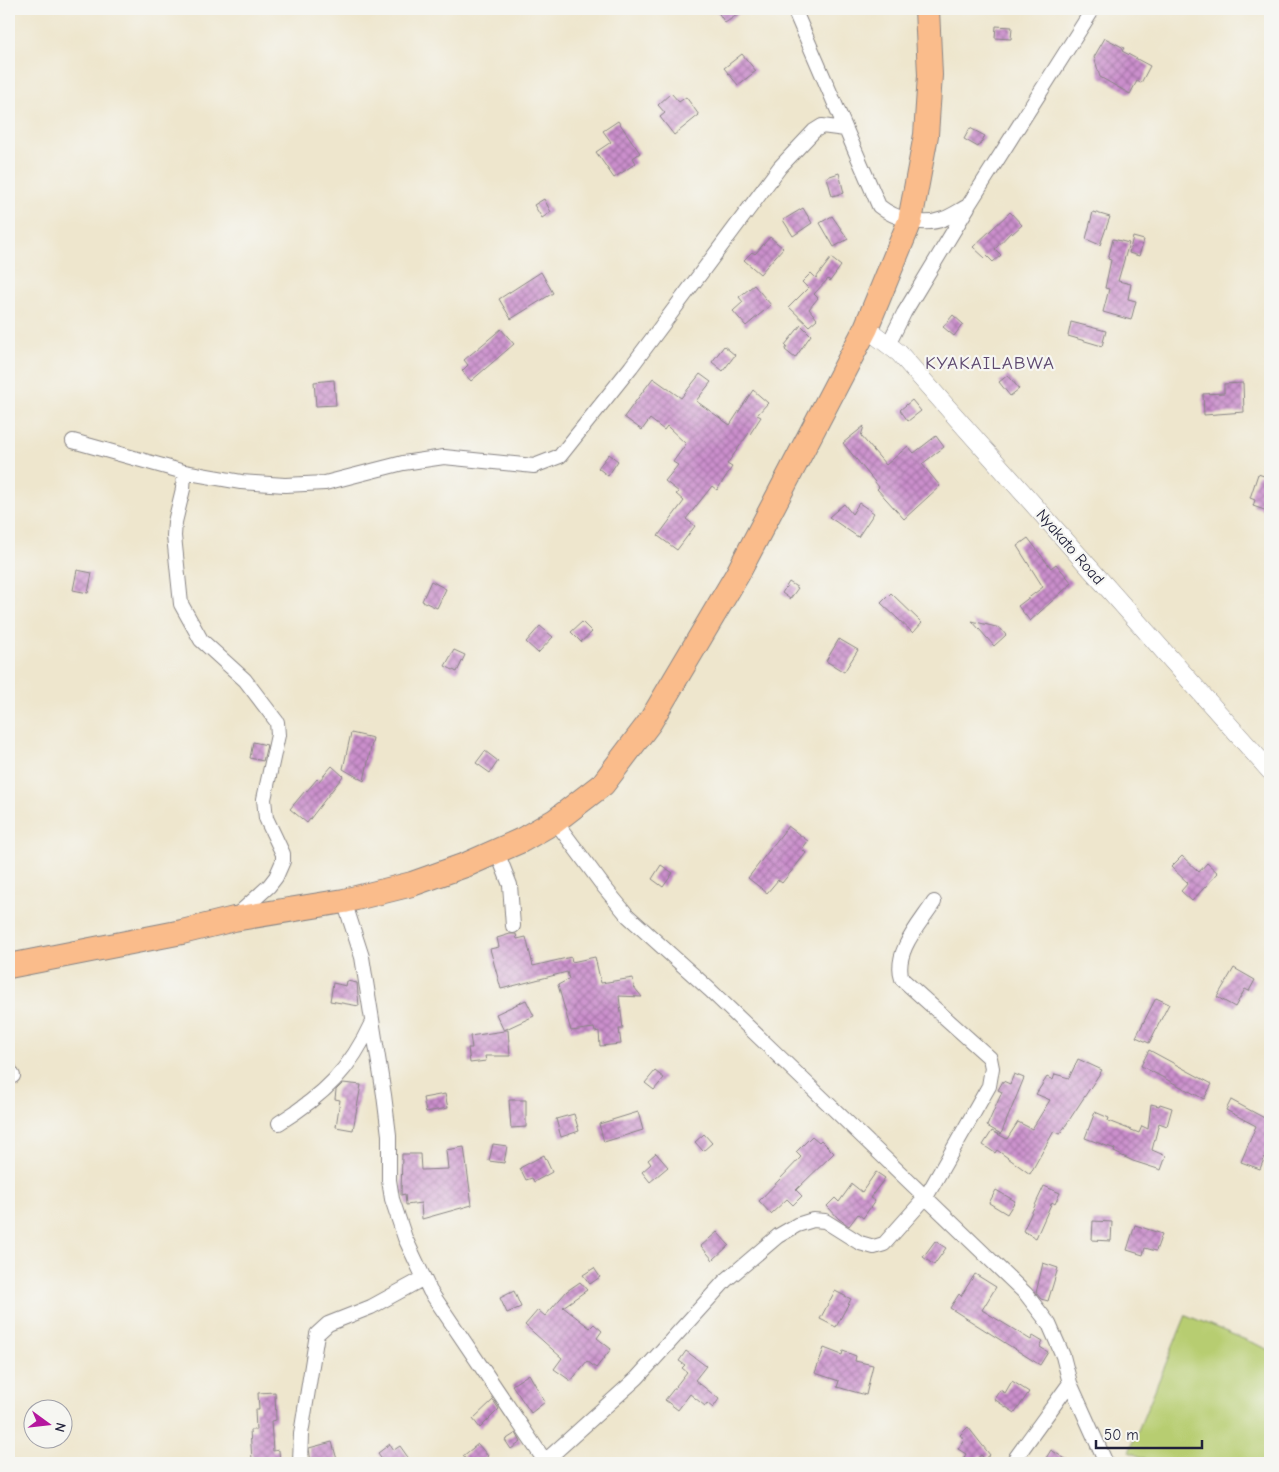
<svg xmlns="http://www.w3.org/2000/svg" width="1279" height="1472" viewBox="0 0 1279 1472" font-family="'Comic Neue',sans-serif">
	<defs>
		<pattern id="building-cross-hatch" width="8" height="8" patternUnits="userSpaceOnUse" patternTransform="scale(1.25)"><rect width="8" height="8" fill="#cb8fcc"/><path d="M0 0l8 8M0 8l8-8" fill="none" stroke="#a474a7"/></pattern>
	</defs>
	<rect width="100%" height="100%" fill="#f6f6f2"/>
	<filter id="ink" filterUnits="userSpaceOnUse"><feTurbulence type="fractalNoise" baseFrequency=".02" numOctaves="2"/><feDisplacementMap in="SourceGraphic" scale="10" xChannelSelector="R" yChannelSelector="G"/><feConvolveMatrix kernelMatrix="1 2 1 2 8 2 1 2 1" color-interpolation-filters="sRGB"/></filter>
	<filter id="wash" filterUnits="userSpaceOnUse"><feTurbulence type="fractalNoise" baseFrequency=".0096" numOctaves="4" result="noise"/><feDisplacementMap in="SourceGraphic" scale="20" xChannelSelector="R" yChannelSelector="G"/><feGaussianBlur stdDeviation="1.12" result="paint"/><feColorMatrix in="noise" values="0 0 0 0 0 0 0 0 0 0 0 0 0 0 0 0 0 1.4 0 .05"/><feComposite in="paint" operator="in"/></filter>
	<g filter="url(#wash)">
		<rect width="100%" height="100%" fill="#eee6cd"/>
		<path fill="#b7cd71" stroke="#6c7856" d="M1186 1315 1270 1350V1463H1156L1129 1452Z"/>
		<g id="blocks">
			<path fill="url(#building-cross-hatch)" d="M716 9H746L725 23Z
				M996 26 1012 27 1011 39 995 38Z
				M1105 38 1124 48 1122 51 1150 66 1141 83 1137 81 1130 94 1100 77 1094 57Z
				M742 54 756 71 738 85 724 68Z
				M671 93 679 102 686 97 699 115 674 135 660 117 665 113 658 105Z
				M618 121 640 153 633 158 636 163 614 178 596 152 611 142 603 131Z
				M970 128 985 136 978 147 964 139Z
				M839 173 844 193 832 196 827 177Z
				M544 199 551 212 542 218 534 205Z
				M803 208 812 223 793 236 783 220Z
				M1010 212 1022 225 1012 234 1011 232 995 249 1001 255 993 262 987 256 985 258 973 247Z
				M1093 212 1110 217 1100 245 1086 239Z
				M832 216 848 239 834 247 820 223Z
				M770 237 783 248 760 274 744 260 752 252 755 254Z
				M1133 237 1144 240 1139 256 1129 253Z
				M1113 239 1129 243 1118 281 1131 284 1128 299 1136 301 1131 320 1103 312 1109 289 1105 288 1111 260 1108 259Z
				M831 258 841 266 830 281 828 279 814 294 818 298 809 309 817 319 809 326 789 307 808 288 802 282 811 273 816 278Z
				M541 272 553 293 511 319 499 299Z
				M754 285 771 305 746 326 733 311 743 302 739 297Z
				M953 315 963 324 954 336 943 327Z
				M1071 322 1106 331 1102 346 1068 336Z
				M801 325 811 335 795 358 785 350 787 347 785 345Z
				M501 329 514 344 471 381 462 371 468 365 464 360Z
				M724 346 735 355 723 371 712 362Z
				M700 374 711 382 696 401 730 425 753 390 768 403 757 415 761 417 750 434 749 433 727 464 732 467 717 490 712 486 686 519 695 526 677 550 658 536 684 501 676 494 679 492 665 481 678 465 673 462 686 444 667 426 664 430 650 419 642 430 624 417 653 378 681 398Z
				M1008 375 1019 389 1010 396 999 382Z
				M334 380 336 405 316 406 314 382Z
				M1243 383 1244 412 1204 415 1203 394 1224 393V384Z
				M912 400 921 411 908 421 900 410Z
				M864 426 861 436 886 465 908 446 914 453 936 436 944 447 922 464 940 486 904 519 877 489 879 487 843 443Z
				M609 454 618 461 608 476 598 468Z
				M1258 474 1270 478V512L1253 506 1255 500 1250 498Z
				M859 503 874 513 858 537 829 517 844 504 852 514Z
				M1028 538 1051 568 1056 564 1072 583 1030 621 1018 606 1043 587 1017 546Z
				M77 570 92 573 88 593 73 590Z
				M431 581 446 589 437 608 422 601Z
				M789 582 798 588 790 599 782 593Z
				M891 593 922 623 913 633 881 603Z
				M972 621 1000 628 1006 635 994 646Z
				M582 622 592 632 581 642 571 632Z
				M540 626 553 637 538 653 526 642Z
				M839 639 858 650 844 672 826 661Z
				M454 650 465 655 457 672 445 666Z
				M351 733 373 738 364 781 343 769Z
				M253 742 267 745 263 761 250 758Z
				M485 751 498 761 490 773 476 763Z
				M332 766 343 776 307 823 290 809 305 791 306 792 317 779 319 781Z
				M788 826 808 841 802 849 806 853 782 883 778 880 767 893 748 878Z
				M1182 856 1199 872 1207 863 1218 873 1192 901 1181 891 1188 883 1171 867Z
				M661 865 673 873 663 887 652 879Z
				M510 934H516L517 939 526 937 533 966 571 957 572 962 595 957 601 983 633 978 634 987 642 997 619 996 623 1029H619L621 1044 600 1046 599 1031 595 1032 594 1028 571 1031 558 985 569 979 567 972 501 989 490 949 499 947 497 938Z
				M1234 968 1255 980 1249 991 1245 989 1235 1007 1217 997Z
				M347 981 357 983 359 1006 330 1001 333 983 346 986Z
				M1156 998 1169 1004 1149 1043 1136 1037Z
				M526 1000 534 1016 504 1030H508L510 1056H485L486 1061 470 1063 468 1048H472L470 1036 504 1031 496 1014Z
				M1149 1050 1212 1084 1204 1099 1141 1066Z
				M1078 1059 1102 1070 1060 1134 1054 1131 1030 1174 997 1150 995 1153 983 1145 992 1131 1007 1139 1018 1122 1032 1129 1050 1100 1036 1094 1047 1077 1053 1080 1055 1074 1069 1078Z
				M655 1071 664 1078 654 1090 645 1083Z
				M1014 1074 1024 1078 1001 1134 987 1126 1002 1092 998 1090 1003 1081 1010 1084Z
				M343 1083 361 1085 353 1130 336 1127 340 1100 335 1099 336 1090Z
				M445 1094 448 1108 426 1112 423 1098Z
				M509 1100H526V1127L511 1128Z
				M1231 1100 1270 1121V1144L1260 1169 1241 1162 1256 1126 1226 1110Z
				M1151 1104 1159 1106 1160 1104 1172 1108 1167 1126 1159 1123 1152 1150 1166 1156 1161 1170 1133 1161 1114 1152 1115 1149 1085 1138 1095 1112 1109 1118 1108 1121 1139 1133 1142 1126 1148 1129Z
				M638 1112 643 1130 604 1142 599 1124Z
				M574 1114 579 1131 561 1137 556 1119Z
				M704 1134 712 1143 703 1151 695 1142Z
				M812 1136 819 1142 821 1140 834 1153 796 1190 802 1196 793 1205 787 1199 771 1214 759 1201 801 1157 796 1152Z
				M493 1144 507 1146 504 1163 489 1161Z
				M464 1147 472 1205 422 1219 421 1203 406 1205 405 1194 401 1195 402 1154H420L421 1170 448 1169 446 1150Z
				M656 1153 668 1167 650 1182 642 1172 651 1164 648 1160Z
				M544 1155 552 1172 534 1182 532 1178 526 1180 520 1168Z
				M876 1172 885 1178 870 1198 875 1201 863 1218 858 1214 849 1226 839 1219 827 1206 835 1198 839 1202 852 1184 862 1192Z
				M1044 1186 1060 1193 1055 1204 1052 1202 1036 1238 1023 1231Z
				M996 1190 1015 1201 1007 1214 989 1203Z
				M1093 1221 1112 1222 1111 1241 1092 1240Z
				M1135 1225 1162 1234 1156 1251 1145 1248 1143 1255 1127 1250Z
				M717 1232 729 1245 713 1260 701 1246Z
				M935 1241 946 1248 934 1265 923 1257Z
				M1043 1263 1058 1268 1048 1301 1041 1299 1036 1293Z
				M594 1268 600 1277 590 1284 583 1275Z
				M975 1274 996 1287 982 1310 1031 1340 1033 1336 1043 1342 1040 1347 1048 1352 1040 1365 950 1308 959 1294 961 1296Z
				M580 1282 587 1290 563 1307 590 1328 594 1324 602 1331 597 1338 611 1349 596 1368 587 1361 571 1381 554 1369 562 1358 525 1325 538 1310 545 1316 567 1291Z
				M514 1291 521 1307 507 1313 500 1298Z
				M835 1291 851 1299 836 1327 820 1319Z
				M824 1348 842 1355 843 1351 856 1356 855 1361 873 1365 866 1395 837 1387 839 1381 815 1373Z
				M686 1351 706 1366 695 1380 719 1399 713 1408 707 1403 705 1406 690 1394 678 1410 665 1400 687 1372 682 1368 685 1365 679 1361Z
				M529 1374 545 1402 531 1413 512 1385Z
				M1012 1381 1029 1392 1015 1413 994 1399 1000 1390 1005 1393Z
				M275 1392 276 1420 271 1421 273 1451 279 1450 280 1463H256V1460H252L250 1430H256L255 1410H259L258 1393Z
				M493 1400 499 1409 480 1428 473 1419Z
				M968 1427 990 1455 985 1459 981 1455 971 1463H961L966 1454 958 1449 964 1440 960 1435Z
				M516 1433 521 1442 511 1449 505 1440Z
				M332 1442 338 1463H311L309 1448Z
				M390 1444 394 1450 400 1446 412 1463H385L378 1453Z
				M478 1444 488 1456 480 1463H469L463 1456Z
				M1051 1450 1072 1463H1043Z"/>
		</g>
	</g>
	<g filter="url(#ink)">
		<use href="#blocks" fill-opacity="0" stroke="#888484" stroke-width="1"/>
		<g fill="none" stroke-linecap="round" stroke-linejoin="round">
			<defs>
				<path id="minor" d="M794 9 879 206C895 219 923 227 943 219 952 216 960 210 968 206L1093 9
					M888 345 904 313 968 207
					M73 441 184 472 241 482 285 485 325 483 403 463 444 457 534 466 560 456 631 367 780 167 814 131 822 126 845 129
					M184 472 183 489 175 522 174 536 181 604 201 640 245 680 277 722 278 735 264 799 266 818 283 854V861L276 877 269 886 235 917
					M555 821 604 887 628 916 710 990 1026 1294 1049 1324 1063 1356 1070 1383 1106 1463
					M497 852 510 885 513 926
					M344 901 362 957 384 1095 389 1135V1180L392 1199 405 1238 430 1291 545 1461
					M9 1069 13 1076
					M279 1123C324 1095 350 1070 372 1022
					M300 1463 301 1434 317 1334 328 1324 371 1307 424 1278
					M543 1463 637 1378 725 1281 778 1236 797 1225 813 1220 825 1221 860 1243 874 1247 884 1244 926 1197 989 1086 992 1068 990 1058 902 979C893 952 920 924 934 902
					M1012 1463 1070 1383"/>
				<path id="tertiary" d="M866 328 899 353 1270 771"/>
				<path id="trunk" d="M9 966 182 932 234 919 344 901 412 884 468 864 522 840 555 821 603 784 650 722 737 575 866 328 910 221 926 135 930 75 927 9"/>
			</defs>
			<use href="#minor" stroke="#888484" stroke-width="16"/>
			<use href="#tertiary" stroke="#888484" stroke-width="19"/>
			<use href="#trunk" stroke="#888484" stroke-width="26"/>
			<use href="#minor" stroke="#fff" stroke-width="14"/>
			<use href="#tertiary" stroke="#fff" stroke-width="18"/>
			<use href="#trunk" stroke="#fabc8b" stroke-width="24"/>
		</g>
	</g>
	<g text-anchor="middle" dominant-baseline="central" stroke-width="4.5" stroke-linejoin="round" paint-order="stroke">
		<g font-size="16" fill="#22223b" stroke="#f6f6f2">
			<text transform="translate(1070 547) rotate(49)">Nyakato Road</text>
		</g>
		<g font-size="19" letter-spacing="1" fill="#5d486e" stroke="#f6f6f2">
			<text x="990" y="363">KYAKAILABWA</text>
		</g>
	</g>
	<rect width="1279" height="1472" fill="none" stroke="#f6f6f2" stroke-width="30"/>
	<g transform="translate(48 1424) rotate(105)"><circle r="24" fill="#f6f6f2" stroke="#a1a1a9"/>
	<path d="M0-4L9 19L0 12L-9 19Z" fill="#b5179e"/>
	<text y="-8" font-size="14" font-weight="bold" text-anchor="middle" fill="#22223b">N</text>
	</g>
	<path d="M1096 1440v8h106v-8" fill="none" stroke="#22223b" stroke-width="2.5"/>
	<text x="1104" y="1440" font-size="15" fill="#22223b" stroke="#f6f6f2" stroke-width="4" paint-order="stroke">50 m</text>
</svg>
